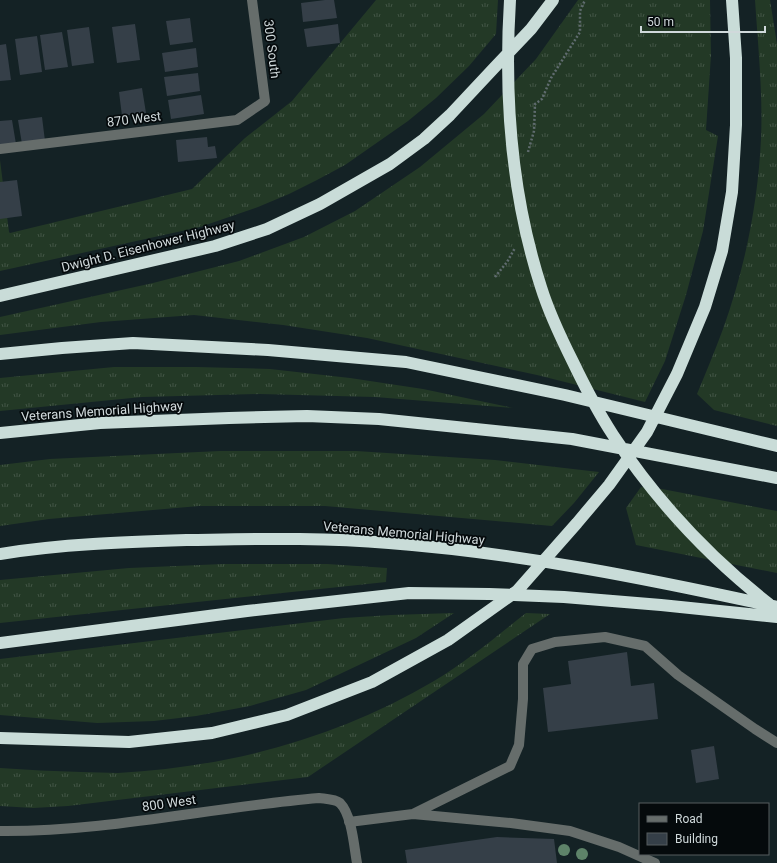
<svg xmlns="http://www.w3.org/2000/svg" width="777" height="863" viewBox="0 0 777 863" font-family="Roboto,sans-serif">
	<defs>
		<pattern id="grass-tufts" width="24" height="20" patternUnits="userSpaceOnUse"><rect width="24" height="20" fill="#233926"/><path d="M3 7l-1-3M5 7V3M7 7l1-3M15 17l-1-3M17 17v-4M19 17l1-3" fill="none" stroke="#425545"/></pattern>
	</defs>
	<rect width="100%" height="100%" fill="#142225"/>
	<path fill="url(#grass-tufts)" d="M376 0H498L496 34 469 66 436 98 408 121 345 165 317 180 289 194 258 207 200 227 0 271V160L9 232 10 233 192 189 245 138 292 101Z
		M578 0H710L711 55 706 130 718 136 703 231 686 295 665 361 645 402 537 375 367 338 283 325 194 315 101 322 0 335V317L153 283 239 261 304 237 355 211 420 167 484 114 536 59Z
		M755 0H770L777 44V426L714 410 697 394C706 372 715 351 723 329 745 268 758 203 761 139 763 93 758 46 755 0Z
		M114 367H196L270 369 350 378 423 389 513 408 375 397 260 394 142 397 0 411V378Z
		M220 451H356L495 460 599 472 574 503 552 526 325 506H199L49 519 0 526V465L50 459Z
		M641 487 662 489 777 511V573L636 545 626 508Z
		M223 564H327L387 568 386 582 0 623V580L129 568Z
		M454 613 416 638 306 690 250 706 196 716 154 721 97 723 0 715V659L344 618 391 615Z
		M526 613 550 614 308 777 68 806 33 808 0 806V768C27 770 54 771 81 772 93 772 106 773 118 773 229 767 338 738 434 681 466 662 497 636 526 613Z"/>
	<path fill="#353f48" d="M325 0H334L337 18 303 22 301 3Z
		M190 18 193 42 170 45 166 21Z
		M135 24 140 60 117 63 112 27Z
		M338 24 340 43 307 47 304 29Z
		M89 27 94 63 72 66 67 30Z
		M62 32 68 67 45 70 40 35Z
		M37 36 42 72 20 75 15 39Z
		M6 44 11 80 0 81V45Z
		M196 48 198 67 165 72 162 53Z
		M198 73 200 91 167 96 164 77Z
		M142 88 146 113 122 116 119 92Z
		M201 95 204 114 171 119 168 100Z
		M42 117 45 141 22 144 18 120Z
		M12 120 16 144 0 146V121Z
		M207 137 208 147 215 146 217 158 178 162 176 140Z
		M17 180 22 216 0 219V182Z
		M627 652 631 686 654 683 658 719 548 732 543 688 571 684 568 661Z
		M714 746 719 779 696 783 691 750Z
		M497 837 554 839 557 863H407L405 850Z"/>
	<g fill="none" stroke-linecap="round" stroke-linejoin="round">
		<path stroke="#606c6f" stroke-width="2.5" stroke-dasharray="2 2" stroke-linecap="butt" d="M528 152 534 131 535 104 542 99 551 78 580 32V11L585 0
			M495 277 507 262 515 248"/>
		<path stroke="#666d6b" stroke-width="10" d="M0 149 237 120 265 101 252 0
			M413 814 511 823 570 831 619 847 655 863
			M349 822 413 814 510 766 519 745 523 699V664L532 649 555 642 605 637 645 646 678 675 755 729 777 743
			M0 831C107 832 212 807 319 798 326 799 335 799 340 803 352 815 354 847 357 863"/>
		<path stroke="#c9dcd8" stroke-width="12" d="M510 0C504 96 511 194 541 287 549 313 561 338 573 362 585 387 598 412 613 435 655 499 709 557 769 604
			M0 296 215 246 267 229 320 204 390 164 424 139 450 115 494 68 531 29 553 0
			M0 354 62 348 133 343 268 350 406 362 565 395 777 446
			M0 433 100 423 229 418 307 416 379 419 572 439 777 478
			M0 554C62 544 126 542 188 540 255 539 322 537 389 543 520 553 649 579 777 607
			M0 643 247 611 409 593 489 594 564 597 661 605 777 617
			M0 738 129 742 212 733 287 715 372 682 448 640 517 591 577 523 609 485 647 432 677 374 705 307 722 251 732 192 736 125V58L732 0"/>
	</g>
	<g fill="#5e8369">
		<circle cx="564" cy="850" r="6"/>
		<circle cx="582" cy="854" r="6"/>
	</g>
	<g text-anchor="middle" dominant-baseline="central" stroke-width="3.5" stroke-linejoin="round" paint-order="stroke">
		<g font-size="13" fill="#d0d9db" stroke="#050a0c">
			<text transform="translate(272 49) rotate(83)">300 South</text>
			<text transform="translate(134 119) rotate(-7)">870 West</text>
			<text transform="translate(148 246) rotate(-14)">Dwight D. Eisenhower Highway</text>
			<text transform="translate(102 411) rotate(-4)">Veterans Memorial Highway</text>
			<text transform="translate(404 533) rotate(5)">Veterans Memorial Highway</text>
			<text transform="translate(169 803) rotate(-8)">800 West</text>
		</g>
	</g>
	<rect x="639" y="803" width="130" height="52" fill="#050a0c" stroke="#565d5f"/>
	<rect x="647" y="816" width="20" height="6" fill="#666d6b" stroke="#565d5f"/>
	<text x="675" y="823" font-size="12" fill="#d0d9db">Road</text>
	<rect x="647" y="833" width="20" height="12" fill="#353f48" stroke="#565d5f"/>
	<text x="675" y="843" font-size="12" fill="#d0d9db">Building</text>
	<path d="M641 26v6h124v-6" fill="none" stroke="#d0d9db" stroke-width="2"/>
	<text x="647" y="26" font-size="12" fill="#d0d9db" stroke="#050a0c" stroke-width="3" paint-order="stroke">50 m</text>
</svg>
